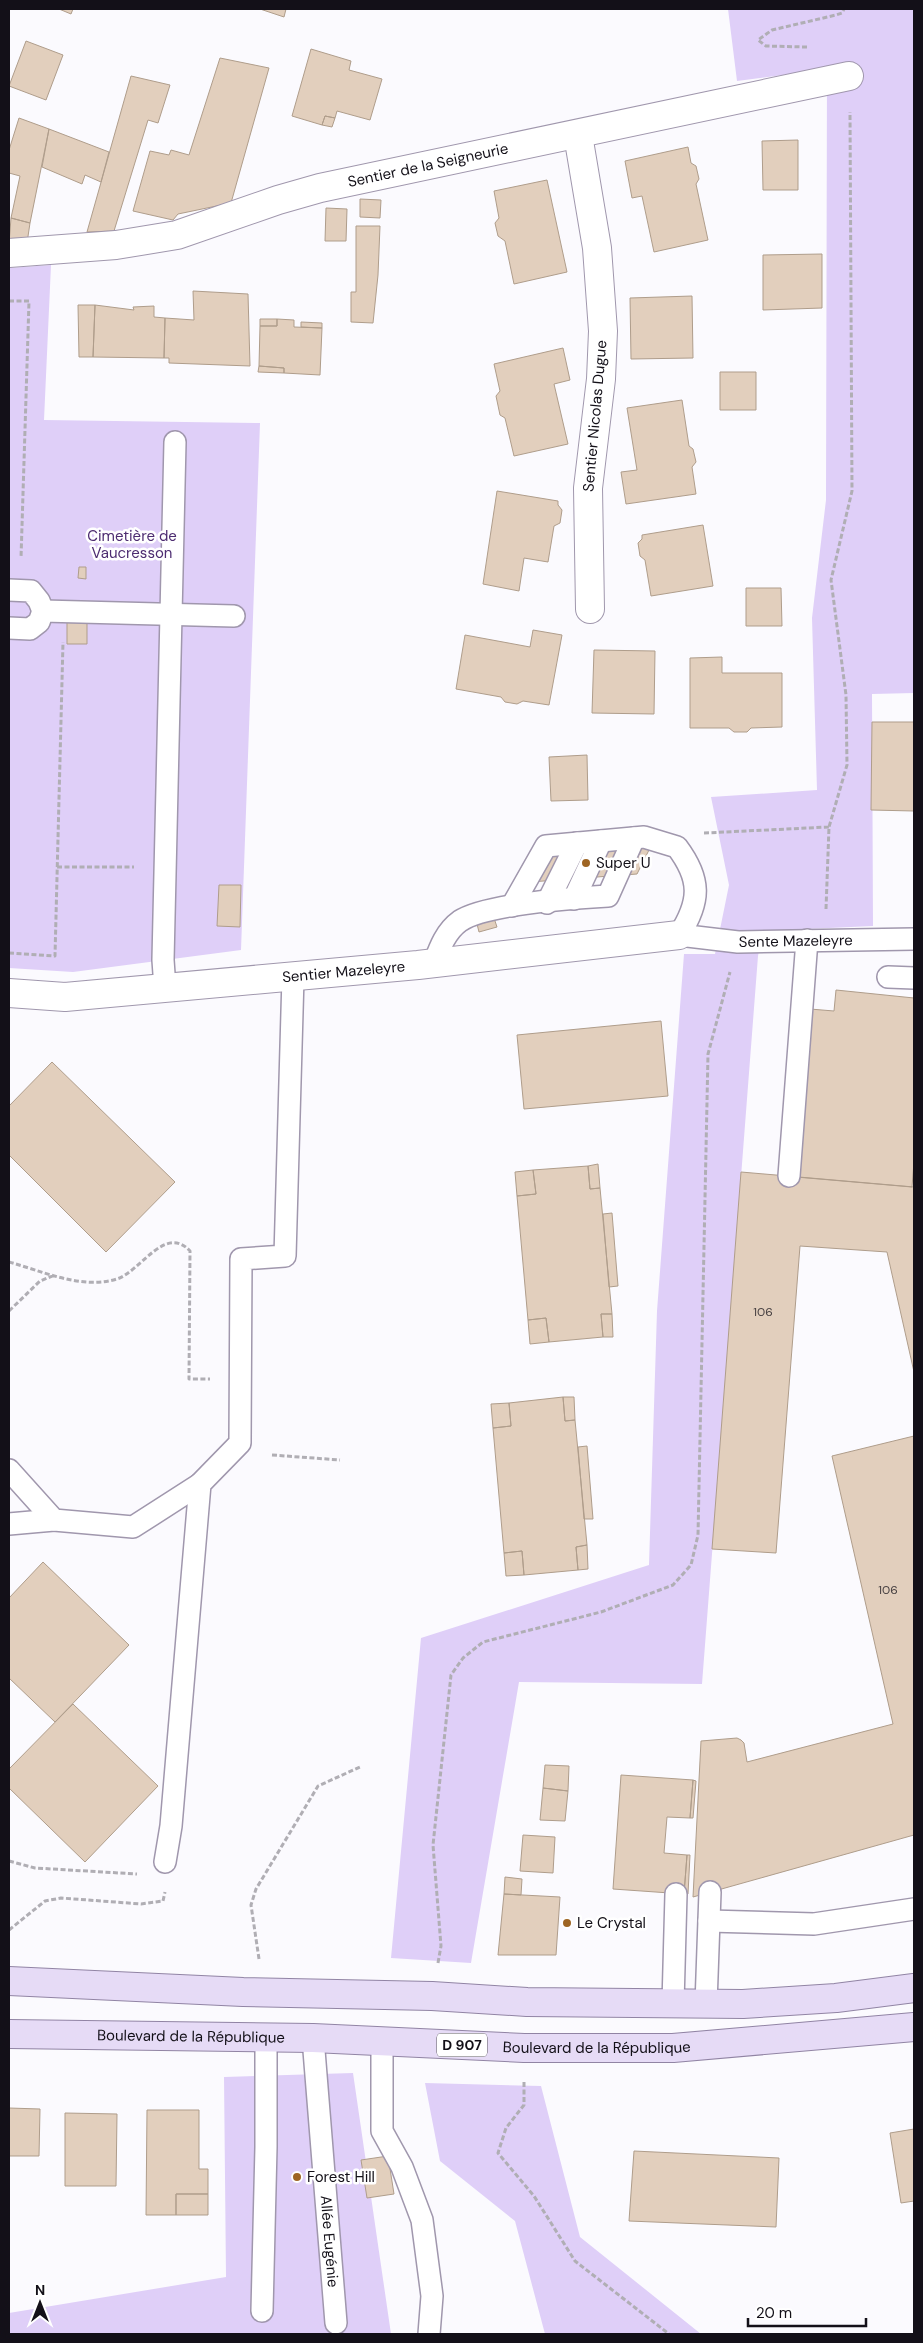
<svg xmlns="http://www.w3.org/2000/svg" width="923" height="2343" viewBox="0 0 923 2343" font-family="'DM Sans',sans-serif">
	<rect width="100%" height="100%" fill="#fbfafe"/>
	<path fill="#dfcff8" d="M728 9H914V693L872 694 873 926 763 931 758 956 702 1684 519 1682 471 1963 391 1958 421 1638 649 1565 657 1311 684 954H715L729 885 711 797 817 790 812 618 826 500 827 69 737 81Z
		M51 265 44 420 260 423 241 950 73 972 9 968V268Z
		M353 2073 391 2334H9V2313L226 2277 224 2077Z
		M425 2083 541 2086 580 2237 701 2334H545L515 2221 440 2161Z"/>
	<path fill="#e2cfbd" stroke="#af9d8b" d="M59 9H73L71 14Z
		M260 9H286L284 17Z
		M26 41 63 55 46 100 9 86Z
		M311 49 351 61 349 70 382 79 370 120 337 111 335 118 325 116 322 125 292 116Z
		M220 58 269 68 231 203 178 214 173 220 133 211 150 151 169 155 171 150 189 155Z
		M131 76 170 85 158 123 148 120 114 231 87 232Z
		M325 116 335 118 332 127 322 125Z
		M19 118 49 129 30 223 11 218 20 176 9 173V150Z
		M49 129 109 152 101 182 85 175 82 184 42 167Z
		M798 140V190H763L762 141Z
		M688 147 691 163 696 166 699 179 696 184 708 240 654 252 642 196 632 198 625 161Z
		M547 180 567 272 514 284 505 241 498 236 495 223 499 218 494 191Z
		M360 199 381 200 380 218 360 217Z
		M326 208 347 209 346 241H325Z
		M11 218 30 223 27 243 9 244Z
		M356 226H380L378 275 373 323 351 322V292H356Z
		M822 254V308L763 310V255Z
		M193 291 248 294 250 366 169 363V358H164L165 318 194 320Z
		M692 296 693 358 631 359 630 298Z
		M78 305H95L93 357H79Z
		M95 305 134 310 133 307 154 306V317L165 318 164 358 93 357Z
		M260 319H277V326H260Z
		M277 319 294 320V327L322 328 320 375 284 373V368L259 366 260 326H277Z
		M301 322 322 323V328L301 327Z
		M563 348 570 380 554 384 568 444 514 456 505 418 500 415 496 396 500 391 494 364Z
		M259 366 284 368V373L258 372Z
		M720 372H756V410H720Z
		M682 400 689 446 693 449 696 462 692 467 696 494 626 504 621 472 637 470 627 408Z
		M497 491 558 501V505L562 510 560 523 554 526 548 562 524 558 519 591 483 584Z
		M703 525 713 586 651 596 645 560 640 556 638 543 642 539V535Z
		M79 567H86V579L78 578Z
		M746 588H781L782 626H746Z
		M67 622H87V644H67Z
		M533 630 562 635 549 705 523 701 517 704 505 702 501 697 456 689 465 635 530 647Z
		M594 650 655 651 654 714 592 713Z
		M722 657V673H782V727L751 728 747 732H734L729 728H690V658Z
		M872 722H914V811L871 810Z
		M587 755 588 800 551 801 549 757Z
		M652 844 637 874 517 883 533 853Z
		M219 885H241L240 927 217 926Z
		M493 915 497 927 479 932 476 920Z
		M836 990 914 998V1162L912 1187 796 1177 810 1009 834 1011Z
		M661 1021 668 1096 524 1109 517 1035Z
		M52 1062 175 1182 106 1252 9 1155V1106Z
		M598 1164 600 1188 590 1189 588 1166Z
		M588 1166 590 1189 600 1188 612 1314H601L603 1337 549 1342 546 1318 528 1320 517 1196 536 1194 533 1170Z
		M533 1170 536 1194 517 1196 515 1172Z
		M741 1172 914 1187V1372L887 1252 800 1246 776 1553 712 1549Z
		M612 1213 618 1286 609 1287 603 1214Z
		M601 1314H612L613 1337H603Z
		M546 1318 549 1342 530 1344 528 1320Z
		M563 1397 565 1421 575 1420 587 1545 576 1547 578 1570 524 1575 522 1551 504 1553 493 1428 511 1426 509 1403Z
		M563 1397H574L575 1420 565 1421Z
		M509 1403 511 1426 493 1428 491 1404Z
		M914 1436V1835L693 1897 701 1741 737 1738 741 1740 744 1743 747 1762 893 1724 832 1456Z
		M587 1446 593 1519H584L578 1447Z
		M587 1545 588 1569 578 1570 576 1547Z
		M522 1551 524 1575 506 1576 504 1553Z
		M43 1562 129 1645 55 1722 9 1678V1598Z
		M73 1704 158 1786 85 1862 9 1788V1769Z
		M545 1765 569 1766 568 1791 543 1788Z
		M621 1775 693 1780 690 1818 667 1817 664 1853 687 1855 684 1894 613 1889Z
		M693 1780 696 1781 693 1818H690Z
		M543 1788 568 1791 565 1821 540 1820Z
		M523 1835 555 1837 553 1873 520 1871Z
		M687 1855H690L688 1894H684Z
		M505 1877 522 1879 521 1895 504 1894Z
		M504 1894 560 1897 556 1955H498Z
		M9 2108 40 2109 39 2156H9Z
		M147 2110H199V2169H208V2194H176V2215H146Z
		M65 2113 117 2114 116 2186H65Z
		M914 2129V2201L901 2203 890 2133Z
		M634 2151 779 2158 776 2227 629 2221Z
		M388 2156 394 2194 367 2198 361 2160Z
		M176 2194H208V2215H176Z"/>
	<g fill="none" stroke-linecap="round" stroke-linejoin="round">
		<defs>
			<g id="lane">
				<path d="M9 590 31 591 39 601 43 611"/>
				<path d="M9 628 30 629 39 622 43 611 234 616"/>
				<path d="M574 899 601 841"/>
				<path d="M547 903 577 843"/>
				<path id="s1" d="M512 906 546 846 644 837 677 847C701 879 701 901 679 935L738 942 914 939"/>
				<path d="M434 963C440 947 446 931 460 921 485 904 575 898 608 896L634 838"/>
				<path d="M888 977 914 978"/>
				<path d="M165 988 163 960 175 442"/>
				<path d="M789 1176 807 940"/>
				<path d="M9 1470 54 1520 133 1527 200 1484"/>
				<path d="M9 1524 54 1520"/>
				<path d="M165 1862 171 1826 200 1484 240 1443 241 1259 285 1256 293 977"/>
				<path d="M709 1921 814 1924 914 1909"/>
				<path d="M673 2003 676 1894"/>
				<path d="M706 2004 710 1892"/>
				<path id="s2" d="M313 2038 336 2323"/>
				<path d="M382 2040V2131L402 2167 422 2220 432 2296 429 2334"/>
				<path d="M262 2311 266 2147V2038"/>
			</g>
			<g id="street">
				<path d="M578 135 597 248 603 331 601 379 588 488 590 609"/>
				<path id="s3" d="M9 253 116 245 177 235 278 200 320 188 849 76"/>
				<path id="s4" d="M9 993 65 997 418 965 679 935"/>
			</g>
			<g id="primary">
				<path d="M9 1981 243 1992 432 1996 527 2002 743 2004 836 1998 914 1988"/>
				<path id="s5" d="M9 2034 313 2038 524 2048H673L914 2027"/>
			</g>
		</defs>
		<use href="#lane" stroke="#a097ad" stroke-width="24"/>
		<use href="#street" stroke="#a097ad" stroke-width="30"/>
		<use href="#primary" stroke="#9184a4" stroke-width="30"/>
		<path stroke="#b0aeb4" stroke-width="3" stroke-dasharray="5 2.5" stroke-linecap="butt" d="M807 47 766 46 758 40 772 30 836 15 842 13 844 9
			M9 301H29L21 558
			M704 833 829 827
			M57 867H134
			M826 909 829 827 847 765 846 695 831 580 852 491 850 112
			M9 953 55 956 63 642
			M9 1262C42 1271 82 1290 117 1279 141 1271 165 1224 190 1251L189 1379H210
			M9 1311 40 1281 55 1275
			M272 1455 340 1460
			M9 1861 35 1868 137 1874
			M9 1930 45 1901 61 1898 141 1904 163 1901 165 1892
			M259 1959 251 1905 256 1889 318 1786 360 1767
			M438 1963 441 1946 433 1845 451 1675 463 1658 483 1642 601 1612 673 1585 691 1565 698 1535 708 1054 730 972
			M524 2082V2105L506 2128 498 2153 534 2196 575 2261 669 2334"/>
		<use href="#lane" stroke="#fff" stroke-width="21"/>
		<use href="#street" stroke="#fff" stroke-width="28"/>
		<use href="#primary" stroke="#e6dbf6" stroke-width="28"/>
	</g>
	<g fill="#9e6523" stroke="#fff" stroke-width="2">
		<circle cx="586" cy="863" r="5"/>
		<circle cx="567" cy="1923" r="5"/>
		<circle cx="297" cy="2177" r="5"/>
	</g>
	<g text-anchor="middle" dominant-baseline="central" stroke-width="5" stroke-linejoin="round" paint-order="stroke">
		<g font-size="12" fill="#474041">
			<text x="763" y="1312">106</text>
			<text x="888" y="1590">106</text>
		</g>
		<rect fill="#fff" stroke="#5a585d" stroke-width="1" x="437" y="2033.5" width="50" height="23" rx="4"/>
		<g font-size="14" font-weight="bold" fill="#131018">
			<text x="462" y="2045">D 907</text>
		</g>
		<g font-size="15" fill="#131018" stroke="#fff">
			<text stroke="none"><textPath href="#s3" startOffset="430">Sentier de la Seigneurie</textPath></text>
			<text transform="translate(595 416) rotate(-85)">Sentier Nicolas Dugue</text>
			<text stroke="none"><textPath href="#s1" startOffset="415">Sente Mazeleyre</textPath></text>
			<text stroke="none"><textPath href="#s4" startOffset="336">Sentier Mazeleyre</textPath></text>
			<text stroke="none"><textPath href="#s5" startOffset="182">Boulevard de la République</textPath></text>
			<text stroke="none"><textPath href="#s5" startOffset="588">Boulevard de la République</textPath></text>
			<text stroke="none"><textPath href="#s2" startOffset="204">Allée Eugénie</textPath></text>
		</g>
		<g font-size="15" fill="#4d2c71" stroke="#fff">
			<text x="132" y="536">Cimetière de<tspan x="132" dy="17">Vaucresson</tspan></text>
		</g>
		<g font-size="15" fill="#131018" stroke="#fff" text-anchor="start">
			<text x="596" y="863">Super U</text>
			<text x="577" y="1923">Le Crystal</text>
			<text x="307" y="2177">Forest Hill</text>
		</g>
	</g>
	<rect width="923" height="2343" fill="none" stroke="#131018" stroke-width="20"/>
	<g transform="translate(40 2303)" stroke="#ffffff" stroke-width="4" paint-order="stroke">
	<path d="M0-4L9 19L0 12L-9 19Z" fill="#131018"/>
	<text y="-8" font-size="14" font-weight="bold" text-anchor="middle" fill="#131018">N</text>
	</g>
	<path d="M748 2318v8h118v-8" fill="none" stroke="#131018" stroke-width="2.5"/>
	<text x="756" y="2318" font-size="15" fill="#131018" stroke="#ffffff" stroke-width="4" paint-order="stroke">20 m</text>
</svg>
